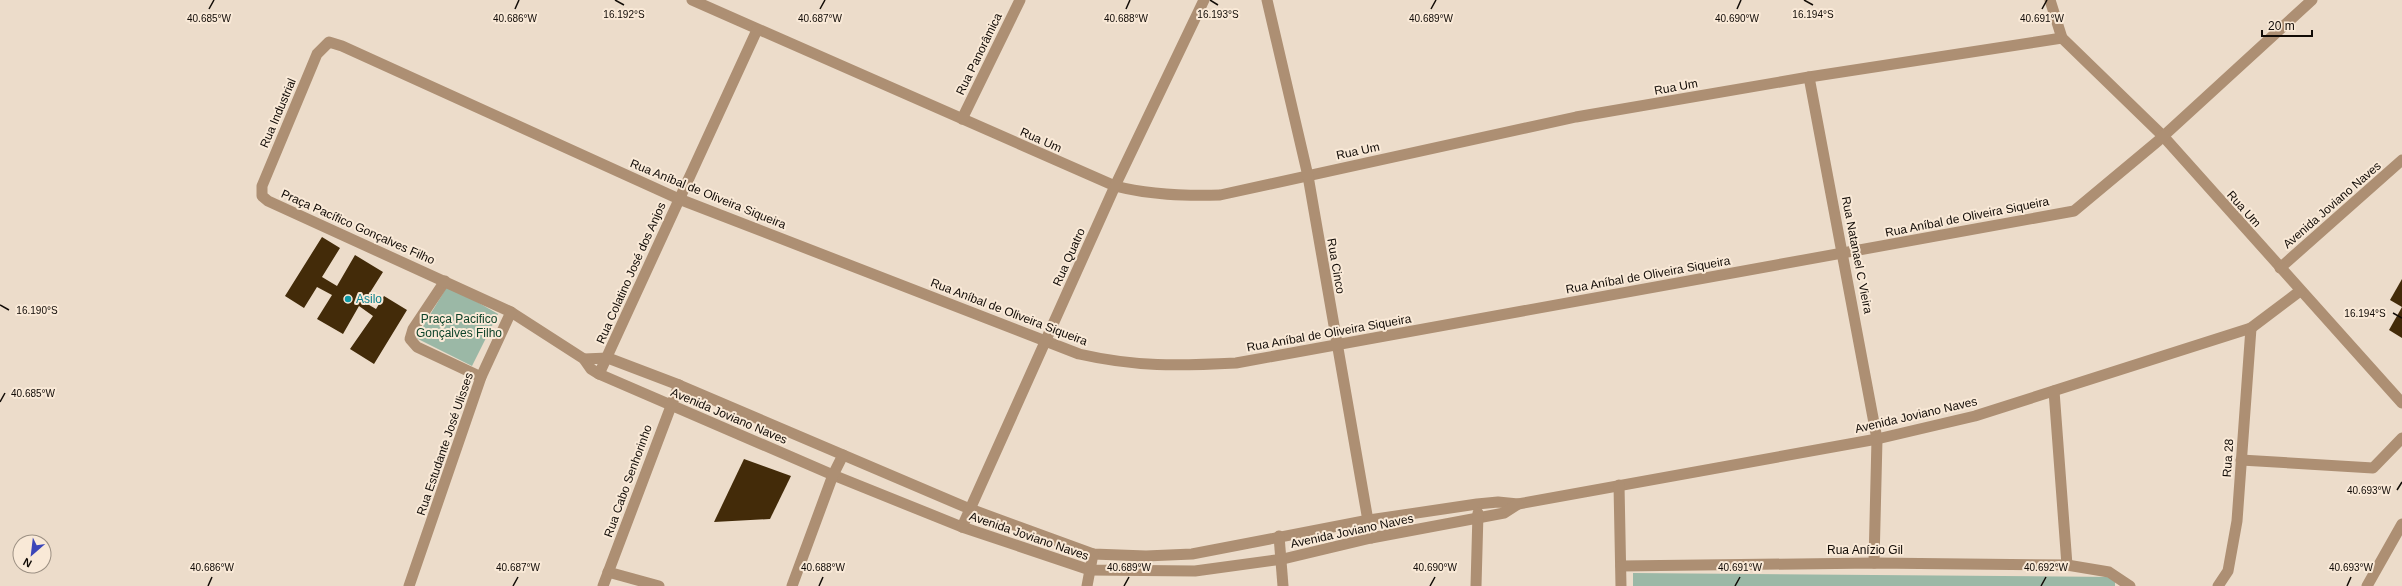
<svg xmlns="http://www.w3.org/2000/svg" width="2402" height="586" viewBox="0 0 2402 586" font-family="Helvetica,sans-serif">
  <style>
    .green { fill: #9bb8a6 }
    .building { fill: #432b09 }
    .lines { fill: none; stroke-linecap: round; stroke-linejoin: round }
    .minor { stroke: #ad8f73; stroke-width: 11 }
    .ticks { fill: none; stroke: #110b06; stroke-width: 1.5 }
    .culture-dot { fill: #0f9aa8; stroke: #f9e9d7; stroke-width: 1.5 }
    .labels { text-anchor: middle; stroke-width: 4; stroke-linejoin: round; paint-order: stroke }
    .street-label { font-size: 12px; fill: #110b06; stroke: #f9e9d7 }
    .culture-label { font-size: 12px; fill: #0d838f; stroke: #f9e9d7; text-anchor: start }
    .park-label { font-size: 12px; fill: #0e432a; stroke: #f9e9d7 }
    .ticks-label { font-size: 10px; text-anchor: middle; fill: #110b06; stroke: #f9e9d7; stroke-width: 4; stroke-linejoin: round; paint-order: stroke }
  </style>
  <rect width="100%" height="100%" fill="#ecdcca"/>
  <g class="green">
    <path d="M448,285L498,314L472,366L416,338Z"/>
    <path d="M1633,573L2115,577V586H1633Z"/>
  </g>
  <g class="building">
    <path d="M322,237L340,248L322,277L337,286L355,255L383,272L364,302L376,309L384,296L407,310L374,364L350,349L373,316L359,306L343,334L317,319L332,295L317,287L304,308L285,296Z"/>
    <path d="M2402,279V307L2390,300Z"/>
    <path d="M2402,307V338L2389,330Z"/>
    <path d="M744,459L791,476L770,519L714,522Z"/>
  </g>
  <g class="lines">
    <g class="minor">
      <path d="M692,0L1115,186C1150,195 1184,196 1220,195L1576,117L1809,77L2062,38"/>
      <path d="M1267,0L1308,176L1371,538"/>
      <path d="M2050,0L2062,38L2163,136L2402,403"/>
      <path d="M1809,77L1877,439L1874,563"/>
      <path d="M962,119L1020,0"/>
      <path d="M2280,268L2402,160"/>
      <path d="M445,281L413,329L410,339L417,347L481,377"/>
      <path d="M584,359L608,358L679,385L970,509L1093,554L1146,556L1192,554L1369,520L1477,504L1498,502L1518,504L1877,439L1975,416L2251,328L2300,291"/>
      <path d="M599,374L757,30"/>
      <path d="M2054,391L2067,565"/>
      <path d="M2241,460L2373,468L2402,438"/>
      <path d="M1619,485L1621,586"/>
      <path d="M1518,504L1504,513L1371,538L1283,559L1195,571L1090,570L962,527L833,475L599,374L591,369L584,359L511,312L268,201L262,196V186L317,54L329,42L342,46L679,199L1079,354C1136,367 1178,366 1236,363L2074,211L2158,141L2312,0"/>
      <path d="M962,527L1115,186L1204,0"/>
      <path d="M1279,536L1283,586"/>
      <path d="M1621,566L1874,563L2067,565L2109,572L2130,586"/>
      <path d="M608,572L659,586"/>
      <path d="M409,586L481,377L511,312"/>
      <path d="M603,586L679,385"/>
      <path d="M792,586L833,475L843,455"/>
      <path d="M1087,586L1093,554"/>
      <path d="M1476,586L1478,513"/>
      <path d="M2218,586L2228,571L2237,521L2251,328"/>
      <path d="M2367,586L2402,524"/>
    </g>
  </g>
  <path class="ticks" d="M615,0L624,5M1210,0L1218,5M1804,0L1813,5M209,9L214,0M515,9L519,0M820,9L825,0M1126,9L1130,0M1431,9L1436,0M1737,9L1741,0M2042,9L2047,0M0,305L9,310M2393,313L2402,318M0,402L5,393M2397,490L2402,482M208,586L212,577M513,586L518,577M819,586L823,577M1124,586L1129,577M1430,586L1435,577M1735,586L1740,577M2041,586L2046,577M2347,586L2351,577"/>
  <circle class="culture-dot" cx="348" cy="299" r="4"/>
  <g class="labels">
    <g class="street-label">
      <text transform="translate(979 54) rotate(-64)" y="4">Rua Panorâmica</text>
      <text transform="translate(1676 87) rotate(-10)" y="4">Rua Um</text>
      <text transform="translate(278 113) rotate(-67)" y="4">Rua Industrial</text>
      <text transform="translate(1041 140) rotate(24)" y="4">Rua Um</text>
      <text transform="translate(1358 151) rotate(-12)" y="4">Rua Um</text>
      <text transform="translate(708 194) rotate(22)" y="4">Rua Aníbal de Oliveira Siqueira</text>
      <text transform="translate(2332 205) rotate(-41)" y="4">Avenida Joviano Naves</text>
      <text transform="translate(2244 209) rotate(48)" y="4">Rua Um</text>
      <text transform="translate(1967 217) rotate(-11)" y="4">Rua Aníbal de Oliveira Siqueira</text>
      <text transform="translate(358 227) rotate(24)" y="4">Praça Pacífico Gonçalves Filho</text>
      <text transform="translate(1857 255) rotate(79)" y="4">Rua Natanael C Vieira</text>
      <text transform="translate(1069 257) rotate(-66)" y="4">Rua Quatro</text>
      <text transform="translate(1336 266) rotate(80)" y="4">Rua Cinco</text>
      <text transform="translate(631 273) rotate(-66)" y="4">Rua Colatino José dos Anjos</text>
      <text transform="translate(1648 275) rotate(-10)" y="4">Rua Aníbal de Oliveira Siqueira</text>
      <text transform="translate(1009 312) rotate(21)" y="4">Rua Aníbal de Oliveira Siqueira</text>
      <text transform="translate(1329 333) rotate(-10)" y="4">Rua Aníbal de Oliveira Siqueira</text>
      <text transform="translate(1916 415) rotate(-13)" y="4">Avenida Joviano Naves</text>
      <text transform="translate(729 416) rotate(23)" y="4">Avenida Joviano Naves</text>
      <text transform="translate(445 444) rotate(-71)" y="4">Rua Estudante José Ulisses</text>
      <text transform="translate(2228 458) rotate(-86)" y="4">Rua 28</text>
      <text transform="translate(628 481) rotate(-70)" y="4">Rua Cabo Senhorinho</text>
      <text transform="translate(1352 531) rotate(-12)" y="4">Avenida Joviano Naves</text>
      <text transform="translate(1029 536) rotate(19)" y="4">Avenida Joviano Naves</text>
      <text x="1865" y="554">Rua Anízio Gil</text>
    </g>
    <g class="culture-label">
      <text x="356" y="303">Asilo</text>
    </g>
    <g class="park-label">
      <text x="459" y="323">Praça Pacifico<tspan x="459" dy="14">Gonçalves Filho</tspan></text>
    </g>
  </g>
  <g class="ticks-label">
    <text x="624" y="18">16.192°S</text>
    <text x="1218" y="18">16.193°S</text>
    <text x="1813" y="18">16.194°S</text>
    <text x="209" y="22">40.685°W</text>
    <text x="515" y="22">40.686°W</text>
    <text x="820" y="22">40.687°W</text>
    <text x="1126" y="22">40.688°W</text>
    <text x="1431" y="22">40.689°W</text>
    <text x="1737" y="22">40.690°W</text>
    <text x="2042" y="22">40.691°W</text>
    <text x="37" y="314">16.190°S</text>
    <text x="2365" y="317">16.194°S</text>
    <text x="33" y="397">40.685°W</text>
    <text x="2369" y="494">40.693°W</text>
    <text x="212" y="571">40.686°W</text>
    <text x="518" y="571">40.687°W</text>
    <text x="823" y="571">40.688°W</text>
    <text x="1129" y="571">40.689°W</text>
    <text x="1435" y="571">40.690°W</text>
    <text x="1740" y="571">40.691°W</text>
    <text x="2046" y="571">40.692°W</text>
    <text x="2351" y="571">40.693°W</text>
  </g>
  <g transform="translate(32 554) rotate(208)"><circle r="19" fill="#f9e9d7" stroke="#9c9083"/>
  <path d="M0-3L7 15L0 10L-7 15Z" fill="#3b46b9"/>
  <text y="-6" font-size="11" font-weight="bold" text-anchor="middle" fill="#110b06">N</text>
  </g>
  <path d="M2262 30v6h50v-6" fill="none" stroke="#110b06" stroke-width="2"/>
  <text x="2268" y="30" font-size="12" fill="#110b06" stroke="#f9e9d7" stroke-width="3" paint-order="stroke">20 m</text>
</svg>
